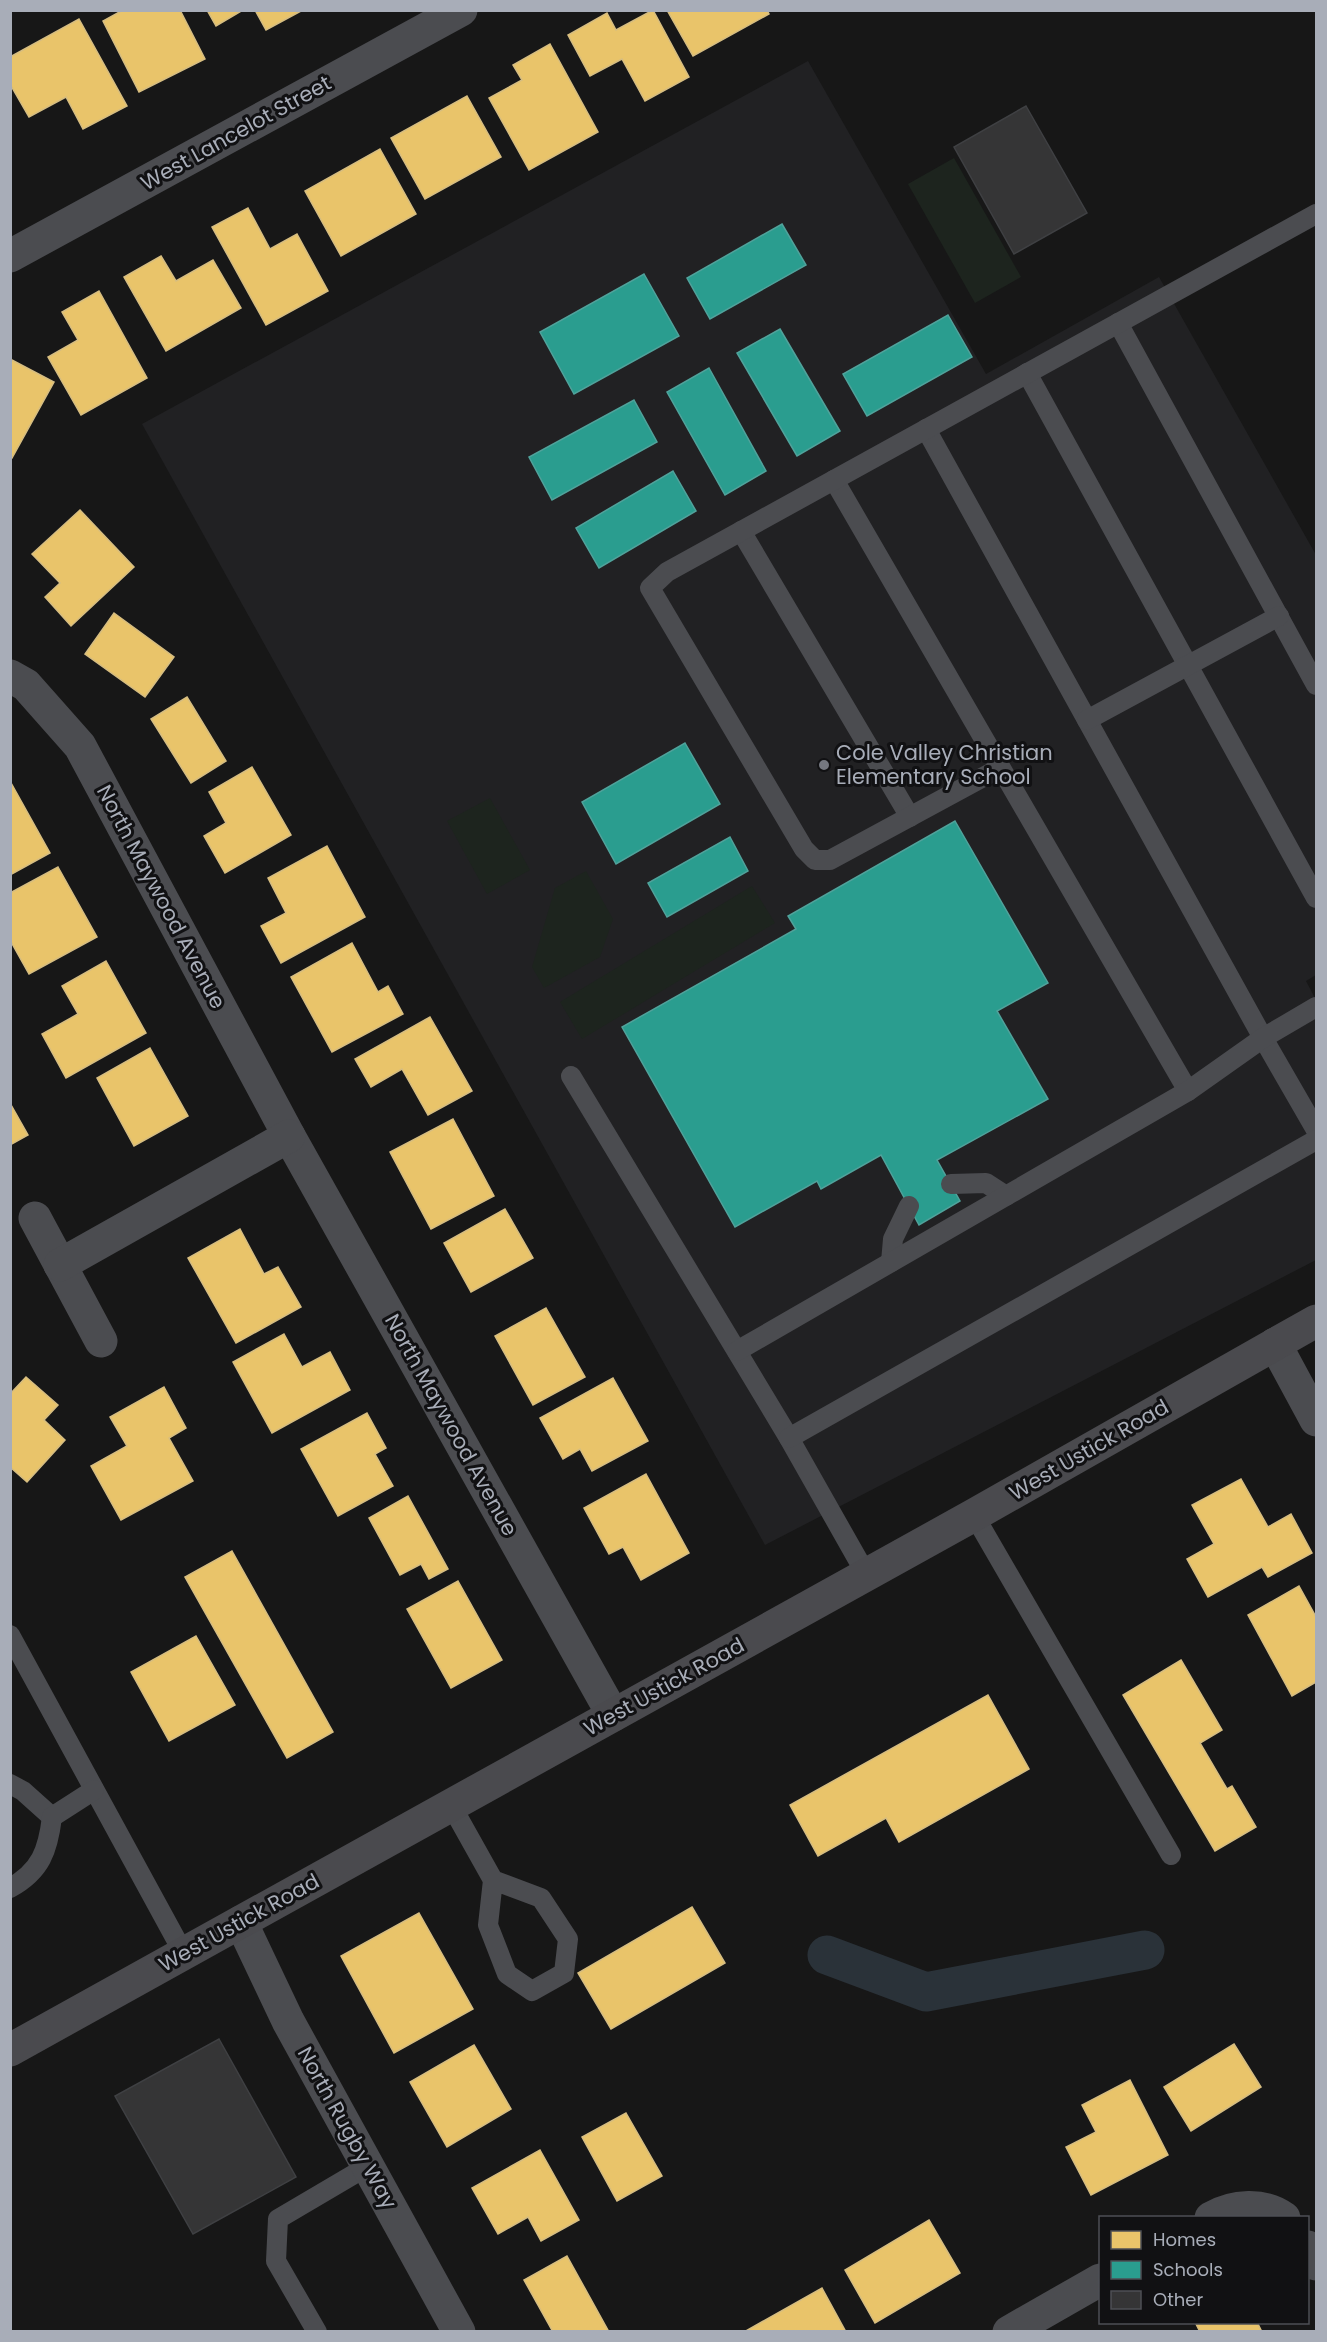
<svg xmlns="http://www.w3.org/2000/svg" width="1327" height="2342" viewBox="0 0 1327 2342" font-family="Poppins,sans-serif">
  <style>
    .built { fill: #212123 }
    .green { fill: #1d241e }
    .homes { fill: #e9c46a; stroke: #d6bd81; stroke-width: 1.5 }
    .schools { fill: #2a9d8f; stroke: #50a29b; stroke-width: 1.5 }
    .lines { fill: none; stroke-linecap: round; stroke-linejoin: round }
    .canal { stroke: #2a3239; stroke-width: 39 }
    .building { fill: #353536; stroke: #3f4043; stroke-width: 1.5 }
    .lane { stroke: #4b4c50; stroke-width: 20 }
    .street { stroke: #4b4c50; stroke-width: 33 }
    .secondary { stroke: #4a4a4e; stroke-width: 33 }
    .poi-dot { fill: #757880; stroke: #111113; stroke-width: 2 }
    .labels { text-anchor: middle; stroke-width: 6; stroke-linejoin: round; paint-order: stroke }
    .street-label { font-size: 21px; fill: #a8adb8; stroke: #111113 }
    .poi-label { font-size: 21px; fill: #a8adb8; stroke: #111113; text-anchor: start }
  </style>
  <rect width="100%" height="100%" fill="#171717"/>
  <path class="built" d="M808,61L986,374L1159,277L1316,555V975L1306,981L1316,1000V1260L765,1545L142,424Z"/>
  <g class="green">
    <path d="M954,158L1021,277L975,303L908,184Z"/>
    <path d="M490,798L530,870L487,894L447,821Z"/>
    <path d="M586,871L613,919L600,957L544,988L532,967L555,888Z"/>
    <path d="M752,886L775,923L582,1039L560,1002Z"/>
  </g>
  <g class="homes">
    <path d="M123,10H180L205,59L139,92L103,21Z"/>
    <path d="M207,10H243L216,26Z"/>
    <path d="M255,10H301V11L266,30Z"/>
    <path d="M653,10L689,77L645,101L622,59L590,76L568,35L607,13L616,30Z"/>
    <path d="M667,10H767L769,14L693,56Z"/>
    <path d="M79,19L127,106L83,129L66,97L29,117L10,84V57Z"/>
    <path d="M550,44L598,132L529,170L489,98L522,80L513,65Z"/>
    <path d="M467,96L501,157L425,199L391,138Z"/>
    <path d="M380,149L416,214L341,256L305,191Z"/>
    <path d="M248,208L270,249L297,234L328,291L266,325L212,227Z"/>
    <path d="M161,256L176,281L213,260L241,308L166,351L124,277Z"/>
    <path d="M99,291L147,378L81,415L48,357L78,340L62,312Z"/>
    <path d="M10,359L54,382L12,458L10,457Z"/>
    <path d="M80,510L134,567L71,626L45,597L60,583L32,554Z"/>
    <path d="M114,613L174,657L145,697L85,654Z"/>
    <path d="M187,697L226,761L191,783L151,719Z"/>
    <path d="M252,767L291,835L225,873L204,836L226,823L209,792Z"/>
    <path d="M10,781L50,853L10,875Z"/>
    <path d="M327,846L365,917L281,963L261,926L286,913L268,878Z"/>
    <path d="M58,867L97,937L29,974L10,940V893Z"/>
    <path d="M352,943L378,992L388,986L403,1014L332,1052L291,977Z"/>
    <path d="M106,961L146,1033L66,1078L42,1034L78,1014L62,986Z"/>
    <path d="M430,1017L472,1091L428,1115L402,1069L371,1087L355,1059Z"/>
    <path d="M150,1048L188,1116L134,1146L97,1078Z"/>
    <path d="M10,1103L28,1135L10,1145Z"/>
    <path d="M453,1119L494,1196L431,1229L390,1152Z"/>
    <path d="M505,1209L533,1258L471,1292L444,1243Z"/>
    <path d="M240,1229L264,1274L278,1267L301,1307L236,1343L188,1258Z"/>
    <path d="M546,1308L585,1377L533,1405L495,1336Z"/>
    <path d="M284,1334L302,1367L330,1352L350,1390L272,1433L233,1362Z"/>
    <path d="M26,1377L58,1405L44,1420L65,1440L27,1482L10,1467V1394Z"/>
    <path d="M613,1378L648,1441L592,1471L580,1449L563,1459L540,1418Z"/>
    <path d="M164,1387L186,1428L169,1438L193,1481L121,1520L91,1466L127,1446L110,1417Z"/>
    <path d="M367,1413L386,1448L375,1454L393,1486L338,1516L301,1449Z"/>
    <path d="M646,1474L689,1553L641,1580L623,1547L609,1554L584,1508Z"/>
    <path d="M1241,1479L1268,1527L1291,1514L1312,1553L1268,1577L1262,1567L1208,1597L1187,1559L1214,1544L1192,1505Z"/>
    <path d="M408,1496L448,1569L429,1579L421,1564L400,1575L369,1518Z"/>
    <path d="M232,1551L333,1732L287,1758L185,1577Z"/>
    <path d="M458,1581L502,1660L451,1688L407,1609Z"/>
    <path d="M1299,1586L1316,1617V1682L1292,1696L1248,1615Z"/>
    <path d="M196,1636L235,1705L169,1741L131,1672Z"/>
    <path d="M1181,1660L1222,1730L1200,1743L1227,1789L1232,1786L1256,1827L1215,1851L1123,1695Z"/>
    <path d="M988,1695L1029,1769L899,1842L886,1818L818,1856L790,1805Z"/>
    <path d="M692,1907L725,1963L611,2029L578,1973Z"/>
    <path d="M419,1913L473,2009L394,2053L341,1956Z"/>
    <path d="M1234,2044L1261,2087L1191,2131L1164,2087Z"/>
    <path d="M474,2045L511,2109L447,2147L410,2082Z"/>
    <path d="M1130,2080L1168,2155L1091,2195L1066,2147L1096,2132L1082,2105Z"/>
    <path d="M626,2113L662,2176L617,2201L582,2137Z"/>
    <path d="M540,2150L579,2220L541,2241L528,2217L498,2234L472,2188Z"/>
    <path d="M929,2220L960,2273L875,2323L845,2270Z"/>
    <path d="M567,2256L609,2332H553L524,2280Z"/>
    <path d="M822,2288L846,2332H744Z"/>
    <path d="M1195,2322H1257L1262,2332H1200Z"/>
  </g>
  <g class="schools">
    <path d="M782,224L806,265L710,319L687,278Z"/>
    <path d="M644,274L679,336L574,394L540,332Z"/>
    <path d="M948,315L972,357L867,416L843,374Z"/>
    <path d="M780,329L840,431L797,456L737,353Z"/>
    <path d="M709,368L766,471L725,495L667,392Z"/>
    <path d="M634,400L657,442L552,500L529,457Z"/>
    <path d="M673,471L696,511L599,568L576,528Z"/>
    <path d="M685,743L720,804L616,864L582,802Z"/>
    <path d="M955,821L1048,983L997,1011L1048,1099L937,1160L960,1201L919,1225L881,1155L821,1189L817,1181L735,1227L622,1027L796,929L788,916Z"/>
    <path d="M730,837L748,871L667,917L648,883Z"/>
  </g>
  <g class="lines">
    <path class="canal" d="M827,1955L926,1992L1145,1950"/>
  </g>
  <g class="building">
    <path d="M1026,106L1087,213L1014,254L954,147Z"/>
    <path d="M219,2039L296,2177L193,2234L115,2096Z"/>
  </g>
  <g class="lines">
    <g class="lane">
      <path d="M1118,323L1316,685"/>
      <path d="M1027,373L1316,898"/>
      <path d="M926,429L1263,1038L1316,1130"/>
      <path d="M834,480L1188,1091"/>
      <path d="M741,531L910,817"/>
      <path d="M1087,720L1279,616"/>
      <path d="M1000,768L830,860H815L804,849L650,588L667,572L1316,214"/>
      <path d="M571,1076L789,1438L866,1574"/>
      <path d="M951,1184L986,1183L1006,1196"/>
      <path d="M891,1262L893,1239L909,1206"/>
      <path d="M737,1351L1188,1091L1263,1038L1316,1007"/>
      <path d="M789,1438L1316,1140"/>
      <path d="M974,1515L1171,1855"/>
      <path d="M10,1635L184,1954"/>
      <path d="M10,1784L23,1791L52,1817"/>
      <path d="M451,1805L493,1880L488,1925L507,1974L532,1991L564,1973L568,1939L541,1898L493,1880"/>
      <path d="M10,1888C41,1871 48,1850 52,1817L94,1790"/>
      <path d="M317,2332L276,2261L278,2219L368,2166"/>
    </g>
    <g class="street">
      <path d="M10,256L461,10"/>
      <path d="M10,676L26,685L80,746L289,1136L613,1715"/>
      <path d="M35,1218L101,1341"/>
      <path d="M60,1265L289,1136"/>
      <path d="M1275,1344L1316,1420"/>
      <path d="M241,1922L288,2021L459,2332"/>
      <path d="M1211,2218C1233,2205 1264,2203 1284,2218"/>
      <path d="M1308,2247L1316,2264"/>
      <path d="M1009,2332L1100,2280"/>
    </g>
    <path class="secondary" d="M10,2050L974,1515L1316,1321"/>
  </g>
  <circle class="poi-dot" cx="824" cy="765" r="6"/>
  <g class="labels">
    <g class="street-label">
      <text transform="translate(236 133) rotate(-29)" y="7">West Lancelot Street</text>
      <text transform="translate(161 897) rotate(62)" y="7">North Maywood Avenue</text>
      <text transform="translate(451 1425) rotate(61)" y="7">North Maywood Avenue</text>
      <text transform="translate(1089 1450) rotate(-30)" y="7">West Ustick Road</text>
      <text transform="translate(664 1687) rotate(-29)" y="7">West Ustick Road</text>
      <text transform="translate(239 1923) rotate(-29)" y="7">West Ustick Road</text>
      <text transform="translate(347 2128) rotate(61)" y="7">North Rugby Way</text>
    </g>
    <g class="poi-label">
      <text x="836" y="760">Cole Valley Christian<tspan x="836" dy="24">Elementary School</tspan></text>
    </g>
  </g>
  <rect width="1327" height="2342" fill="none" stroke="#a8adb8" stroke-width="24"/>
  <rect x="1099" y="2216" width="210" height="108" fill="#111113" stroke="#4d4f55" stroke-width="1.5"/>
  <rect x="1111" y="2231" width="30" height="18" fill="#e9c46a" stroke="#4d4f55" stroke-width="1.5"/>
  <text x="1153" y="2246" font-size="18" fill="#a8adb8">Homes</text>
  <rect x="1111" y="2261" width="30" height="18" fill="#2a9d8f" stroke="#4d4f55" stroke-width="1.5"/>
  <text x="1153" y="2276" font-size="18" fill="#a8adb8">Schools</text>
  <rect x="1111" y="2291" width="30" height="18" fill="#353536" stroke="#4d4f55" stroke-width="1.5"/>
  <text x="1153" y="2306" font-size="18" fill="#a8adb8">Other</text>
</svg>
